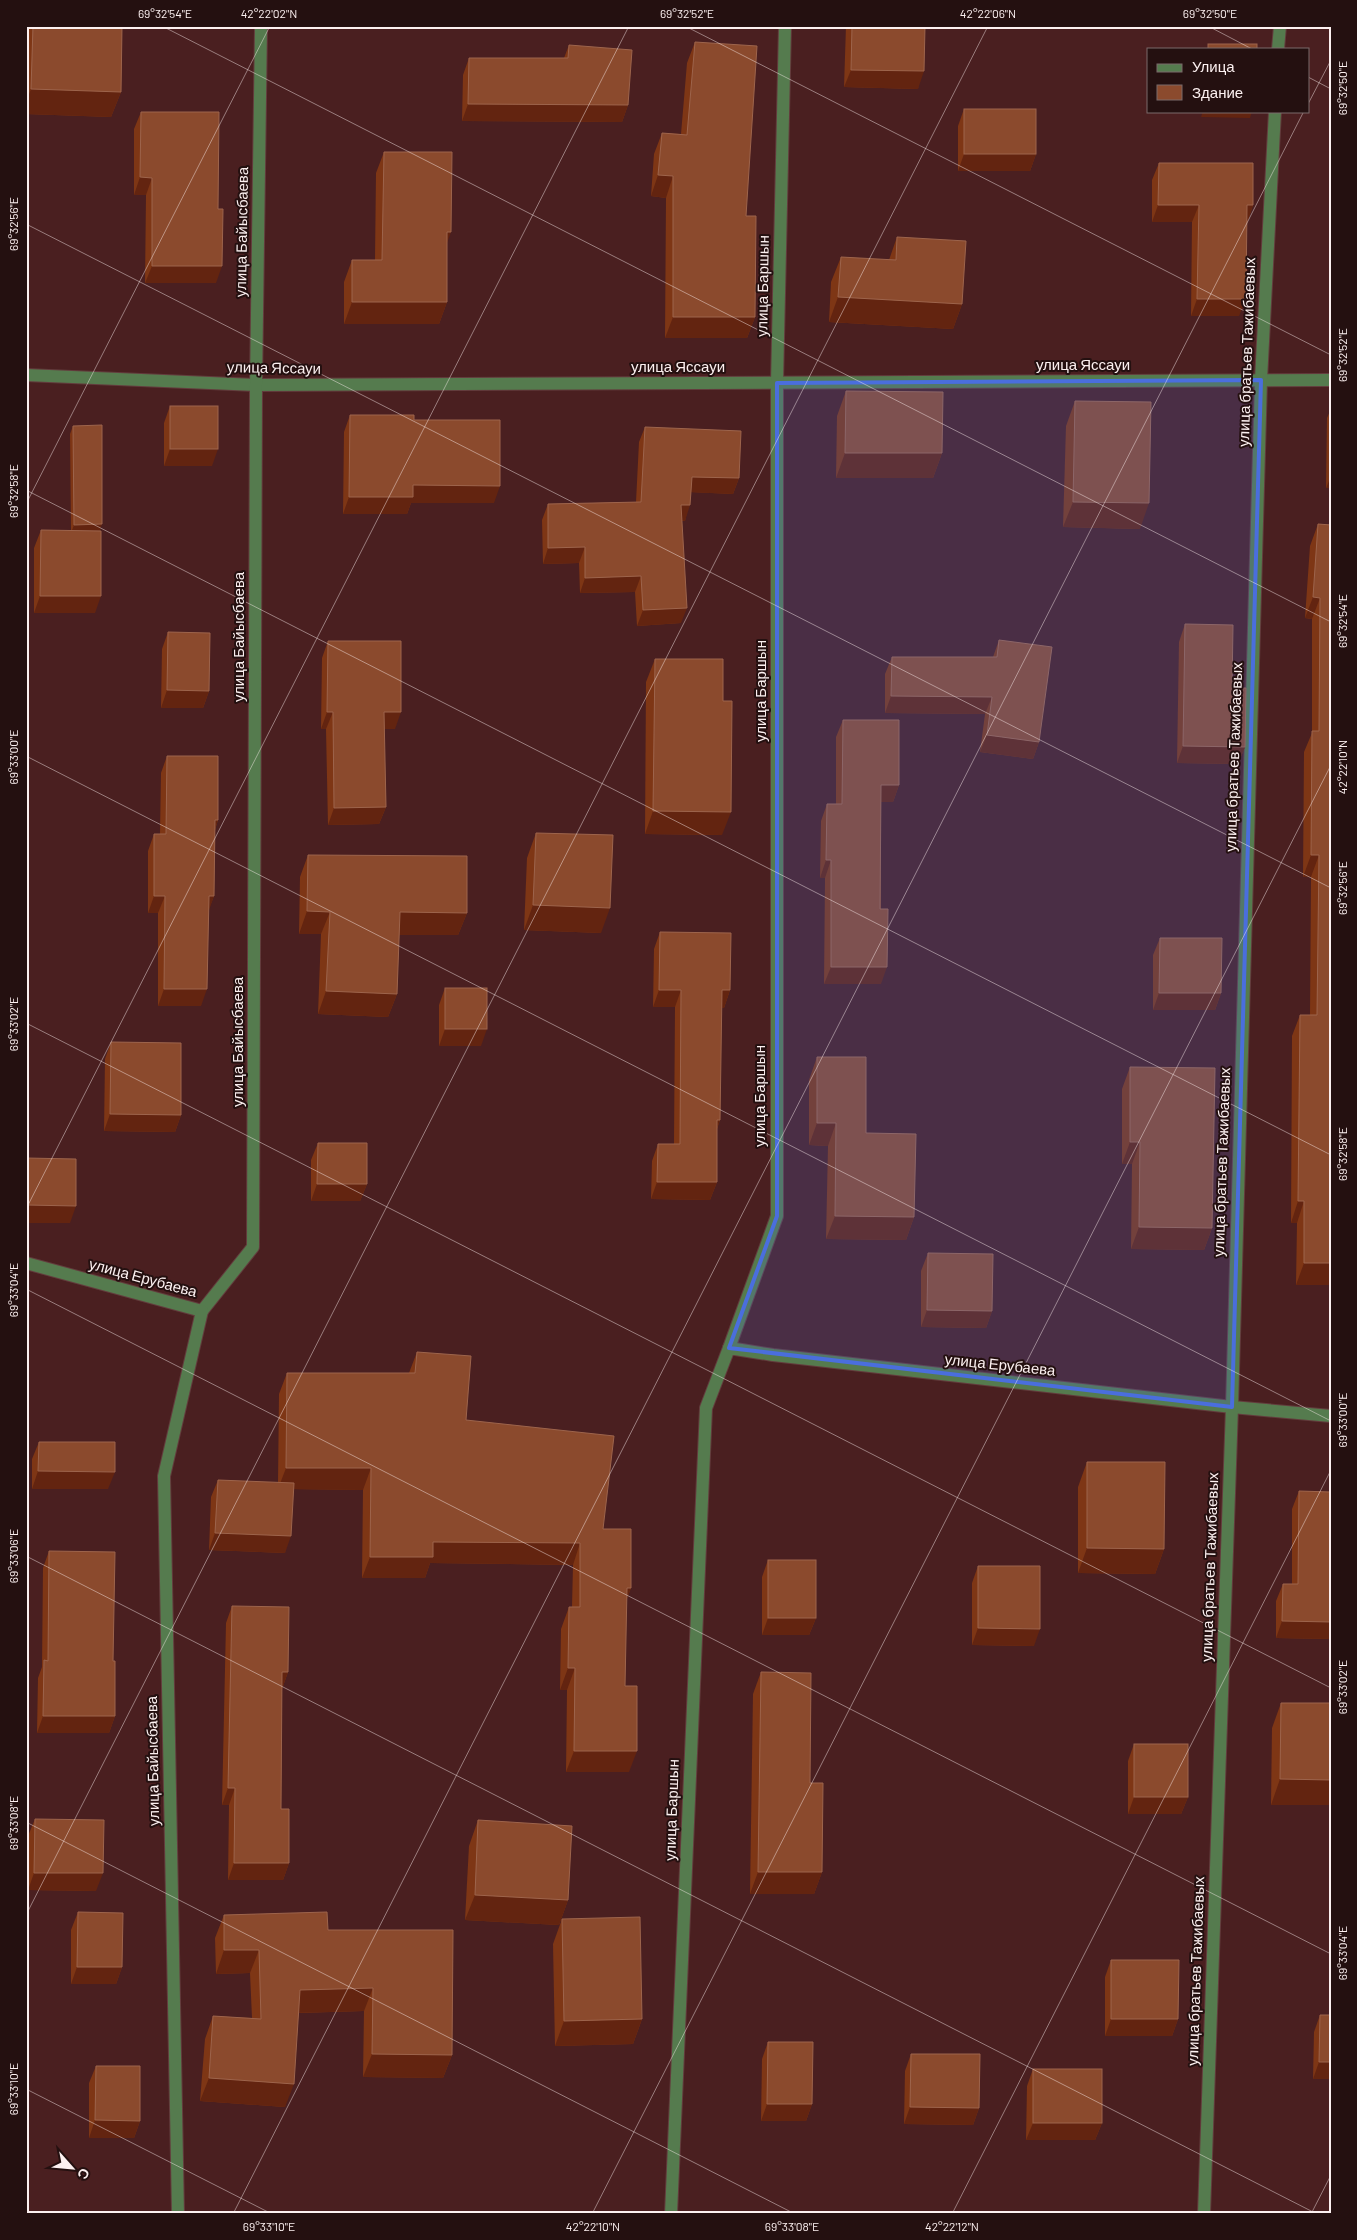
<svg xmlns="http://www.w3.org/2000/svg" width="1357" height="2240" viewBox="0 0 1357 2240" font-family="Barlow,sans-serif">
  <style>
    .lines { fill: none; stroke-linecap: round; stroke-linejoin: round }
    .minor-casing { stroke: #633c3d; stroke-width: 14 }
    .minor { stroke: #557b4e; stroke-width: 12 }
    .wall { fill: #7e3615 }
    .shaded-wall { fill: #632410 }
    .building { fill: #8b4a2d; stroke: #9d644c }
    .marked { fill: #4a6edd; fill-opacity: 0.2; stroke: #4a6edd; stroke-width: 4; stroke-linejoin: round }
    .ticks { fill: none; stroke: #fcf0f0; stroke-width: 1; stroke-opacity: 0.45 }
    .labels { text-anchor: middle; stroke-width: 4; stroke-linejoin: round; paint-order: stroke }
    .street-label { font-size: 15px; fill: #fcf0f0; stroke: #241010 }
    .neatline { fill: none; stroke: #fcf0f0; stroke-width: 2 }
    .ticks-label { font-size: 12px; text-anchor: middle; fill: #fcf0f0 }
  </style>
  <rect width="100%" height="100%" fill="#4a1f20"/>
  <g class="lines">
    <defs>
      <g id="minor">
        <path d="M1278,49L1280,26"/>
        <path d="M26,375L256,385L1331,380"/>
        <path d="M26,1263L202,1311L253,1247L256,385L261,26"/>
        <path d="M729,1348L777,1216V383L785,26"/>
        <path d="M178,2214L164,1476L202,1311"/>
        <path d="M671,2214L706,1408L729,1348L773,1355L1232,1407L1331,1416"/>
        <path d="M1204,2214L1232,1407L1261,380L1275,111"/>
      </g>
    </defs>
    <use href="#minor" class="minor-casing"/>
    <use href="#minor" class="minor"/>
  </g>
  <g class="wall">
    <path d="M26,26H122L121,92L111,117L26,114Z"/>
    <path d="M846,26H925L918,89L844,87Z"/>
    <path d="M695,42L746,216L755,317L747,338H665L666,198L651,196L654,154L662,133L681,134L687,63Z"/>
    <path d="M569,45L628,105L622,122L462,121L463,75L469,58H564Z"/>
    <path d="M964,109L1036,154L1030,171H958V126Z"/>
    <path d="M141,112L218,209L216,283H145L146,195H134V129Z"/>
    <path d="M384,152L447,241V302L439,324H344V282L352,260H375L376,173Z"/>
    <path d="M1159,163L1253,205L1247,223L1239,316H1191L1192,222H1152V180Z"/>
    <path d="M897,237L962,304L953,329L829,322L831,282L841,257L889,260Z"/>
    <path d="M846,391L942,453L933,478H836L837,416Z"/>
    <path d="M1075,401L1140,529L1063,527L1066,426Z"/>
    <path d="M170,406L212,466H164V423Z"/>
    <path d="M1331,409V488H1326L1327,418Z"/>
    <path d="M350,415L414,420L494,503H411L407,514H343L344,432Z"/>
    <path d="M73,426L100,531L95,613H34V548L41,530L71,531L70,434Z"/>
    <path d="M645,427L739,478L733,494L691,492L685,521H682L681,623L637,626L635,592L580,593L579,563L543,564L542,520L548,504L636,502L639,442Z"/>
    <path d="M1318,524L1331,525V1285H1296L1297,1223H1291L1292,1036L1300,1015H1310L1311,877H1303L1304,752L1312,733V619L1305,618L1310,546Z"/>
    <path d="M1185,624L1232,688L1245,747L1238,764L1177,763L1179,642Z"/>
    <path d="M168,632L209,691L203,708H161L162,649Z"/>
    <path d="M999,640L1039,742L1033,759L980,752L985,714L885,713V674L892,657H993Z"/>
    <path d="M328,641L395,729H384L386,807L379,824L328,825L326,729H321L322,658Z"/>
    <path d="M655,659L723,701L722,835L645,834L646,682Z"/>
    <path d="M843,720L899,785L893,802H881V984H824L825,878H820L821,821L827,804H836V737Z"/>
    <path d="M167,756L218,820L215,830L214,896L208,911L201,1006H158V913H148V851L154,834H160L161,773Z"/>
    <path d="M536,833L601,933L524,930L527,858Z"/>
    <path d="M308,855L467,913L458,935H399L397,994L388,1017L318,1014L321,934H299L300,877Z"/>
    <path d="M660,932L730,990L724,1008H721L720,1120L717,1129V1182L710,1200L651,1199L652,1161L658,1144H674L675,1007H653L654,949Z"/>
    <path d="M1160,938L1221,993L1215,1010H1153V955Z"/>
    <path d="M445,988L481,1046H439V1005Z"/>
    <path d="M111,1042L181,1115L175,1132L104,1131L105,1059Z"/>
    <path d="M817,1057L866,1133L914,1217L906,1240L826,1239L828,1146L809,1145V1080Z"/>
    <path d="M1130,1067L1212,1228L1204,1250L1131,1249L1132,1164H1122V1089Z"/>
    <path d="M318,1143L367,1184L360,1201H311V1160Z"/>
    <path d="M928,1253L992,1311L986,1328L921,1327V1271Z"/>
    <path d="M417,1352L466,1420L603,1529L631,1588L626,1601L625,1686L629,1772H566L567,1690H560L561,1629L569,1607H572L573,1565L430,1563L425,1578H362L363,1490L293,1489L285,1553L209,1550L211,1497L218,1480L278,1483L279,1394L287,1373H409Z"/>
    <path d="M39,1442L108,1489H32V1459Z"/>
    <path d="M1087,1462L1164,1549L1155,1574L1078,1573V1487Z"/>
    <path d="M1299,1491L1331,1492V1639L1276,1638V1601L1283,1584H1292V1509Z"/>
    <path d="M49,1551L113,1661L115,1716L109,1733H37L38,1678L42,1667L43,1568Z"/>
    <path d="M768,1560L816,1618L809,1635H762V1577Z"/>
    <path d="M978,1566L1034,1646L972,1645V1583Z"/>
    <path d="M232,1606L288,1672L282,1689L281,1809L289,1863L283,1880H228L229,1805H222L226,1623Z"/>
    <path d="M761,1672L810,1783L822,1872L814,1894H750L753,1694Z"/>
    <path d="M1281,1703H1331V1805H1271L1272,1728Z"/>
    <path d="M1134,1744L1188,1797L1181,1814H1128V1761Z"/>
    <path d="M35,1819L96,1891L28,1890V1836Z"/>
    <path d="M478,1820L568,1900L559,1925L465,1920L469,1846Z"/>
    <path d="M78,1912L122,1967L116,1984H71V1930Z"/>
    <path d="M224,1915L328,1930L452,2055L443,2078L363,2077L364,2011L299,2013L285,2107L200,2101L205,2039L213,2016L252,2018L250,1973L216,1974L215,1938Z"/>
    <path d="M562,1919L642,2019L633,2044L555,2046L553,1944Z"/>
    <path d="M1111,1960L1178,2019L1172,2036H1105V1977Z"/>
    <path d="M1320,2015H1331V2079H1313L1314,2032Z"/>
    <path d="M768,2042L812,2104L806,2121H761L762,2059Z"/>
    <path d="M911,2054L979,2108L973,2125L904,2124L905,2071Z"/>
    <path d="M96,2066L140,2121L134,2138H89V2083Z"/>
    <path d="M1033,2069L1102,2123L1095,2140H1026L1027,2086Z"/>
  </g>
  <g class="shaded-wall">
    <path d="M851,70L924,71L918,89L844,87Z"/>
    <path d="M31,89L121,92L111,117L26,114V102Z"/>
    <path d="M468,104L628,105L622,122L462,121Z"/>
    <path d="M1203,111H1252L1250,118L1201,117Z"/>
    <path d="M964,154H1036L1030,171H958Z"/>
    <path d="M658,175L673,176L666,198L651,196Z"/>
    <path d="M140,177L152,178L146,195H134Z"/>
    <path d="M1158,205H1199L1192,222H1152Z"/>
    <path d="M1247,205H1253L1247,223H1241Z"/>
    <path d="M447,232H451L443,254Z"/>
    <path d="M152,266H222L216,283H145Z"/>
    <path d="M838,297L962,304L953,329L829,322Z"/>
    <path d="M1197,299H1246L1239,316H1191Z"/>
    <path d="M352,302H447L439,324H344Z"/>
    <path d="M673,317H755L747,338H665Z"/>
    <path d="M170,449H218L212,466H164Z"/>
    <path d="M845,453H942L933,478H836Z"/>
    <path d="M1331,476V488H1326Z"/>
    <path d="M692,477L739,478L733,494L686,492Z"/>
    <path d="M413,485L500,486L494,503H411L407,514H343L349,497Z"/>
    <path d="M1073,502L1149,503L1140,529L1063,527Z"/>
    <path d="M681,505H690L685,521L676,520Z"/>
    <path d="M102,524L99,533H71L74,525Z"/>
    <path d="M585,547L579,563L543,564L548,548Z"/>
    <path d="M641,576L635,592L580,593L585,578Z"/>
    <path d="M40,596H101L95,613H34Z"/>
    <path d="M1313,597L1320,598L1312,619L1305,618Z"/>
    <path d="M687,608L681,623L637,626L643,610Z"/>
    <path d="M167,690L209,691L203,708H161Z"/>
    <path d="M891,696L992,697L985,714L885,713Z"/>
    <path d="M327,712H333L326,729H321Z"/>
    <path d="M384,712H401L395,729H377Z"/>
    <path d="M987,735L1039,742L1033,759L980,752Z"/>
    <path d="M1183,746L1245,747L1238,764L1177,763Z"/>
    <path d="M881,785H899L893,802H875Z"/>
    <path d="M386,807L379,824L328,825L334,808Z"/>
    <path d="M653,811L731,812L722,835L645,834Z"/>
    <path d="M215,820H218L212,838Z"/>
    <path d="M1311,855H1319L1311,877H1303Z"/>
    <path d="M826,860H831L825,878H820Z"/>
    <path d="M154,896H165L158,913H148Z"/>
    <path d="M209,896H214L208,913Z"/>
    <path d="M533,905L610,908L601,933L524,930Z"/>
    <path d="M307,911L330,912L321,934H299Z"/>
    <path d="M400,912L467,913L458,935H392Z"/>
    <path d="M831,967H887L881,984H824Z"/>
    <path d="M164,989H207L201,1006H158Z"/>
    <path d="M659,990H681L675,1007H653Z"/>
    <path d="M722,990H730L724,1008H715Z"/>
    <path d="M326,991L397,994L388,1017L318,1014Z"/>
    <path d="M1159,993H1221L1215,1010H1153Z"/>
    <path d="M445,1029H487L481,1046H439Z"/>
    <path d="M110,1114L181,1115L175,1132L104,1131Z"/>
    <path d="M717,1120H720L714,1137Z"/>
    <path d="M817,1123H836L828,1146L809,1145Z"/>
    <path d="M1130,1142H1140L1132,1164H1122Z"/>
    <path d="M657,1182H717L710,1200L651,1199Z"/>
    <path d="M317,1184H367L360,1201H311Z"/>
    <path d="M1298,1201H1304L1297,1223H1291Z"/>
    <path d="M26,1205L76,1206L70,1223H26Z"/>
    <path d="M835,1216L914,1217L906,1240L826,1239Z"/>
    <path d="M1139,1227L1212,1228L1204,1250L1131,1249Z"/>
    <path d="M1304,1263H1331V1285H1296Z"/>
    <path d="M927,1310L992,1311L986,1328L921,1327Z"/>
    <path d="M286,1468H371L363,1490L278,1489Z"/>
    <path d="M38,1471L115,1472L108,1489H32Z"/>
    <path d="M215,1533L291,1536L285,1553L209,1550Z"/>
    <path d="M433,1542L580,1543L573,1565L430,1563L425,1578H362L370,1557Z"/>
    <path d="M1087,1548L1164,1549L1155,1574L1078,1573Z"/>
    <path d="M627,1588H631L623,1609Z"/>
    <path d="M768,1618H816L809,1635H762Z"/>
    <path d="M1282,1621L1331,1622V1639L1276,1638Z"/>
    <path d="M978,1628L1040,1629L1034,1646L972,1645Z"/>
    <path d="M568,1668H575L567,1690H560Z"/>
    <path d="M282,1672H288L282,1689Z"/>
    <path d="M43,1716H115L109,1733H37Z"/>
    <path d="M574,1751H637L629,1772H566Z"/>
    <path d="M1280,1779L1331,1780V1805H1271Z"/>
    <path d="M228,1788H235L229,1805H222Z"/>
    <path d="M1134,1797H1188L1181,1814H1128Z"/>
    <path d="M234,1863H289L283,1880H228Z"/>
    <path d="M758,1872H822L814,1894H750Z"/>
    <path d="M34,1873H103L96,1891L28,1890Z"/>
    <path d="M475,1895L568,1900L559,1925L465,1920Z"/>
    <path d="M224,1950H259L250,1973L216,1974Z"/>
    <path d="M77,1967H122L116,1984H71Z"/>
    <path d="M373,1988L364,2011L292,2013L300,1990Z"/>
    <path d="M642,2019L633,2044L555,2046L564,2021Z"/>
    <path d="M1111,2019H1178L1172,2036H1105Z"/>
    <path d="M372,2054L452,2055L443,2078L363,2077Z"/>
    <path d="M1319,2062H1331V2079H1313Z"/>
    <path d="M209,2078L294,2084L285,2107L200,2101Z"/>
    <path d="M767,2104H812L806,2121H761Z"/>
    <path d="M910,2107L979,2108L973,2125L904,2124Z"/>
    <path d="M95,2120L140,2121L134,2138H89Z"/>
    <path d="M1033,2123H1102L1095,2140H1026Z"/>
  </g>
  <g class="building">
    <path d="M33,26H122L121,92L31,89Z"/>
    <path d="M852,26H925L924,71L851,70Z"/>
    <path d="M695,42L757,46L746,216H756L755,317H673V176L658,175L662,133L687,135Z"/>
    <rect x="1208" y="44" width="49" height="5"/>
    <path d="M569,45L632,50L628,105L468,104L469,58H568Z"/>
    <rect x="964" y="109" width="72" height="45"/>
    <path d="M141,112H219L218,209H223L222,266H152V178L140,177Z"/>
    <path d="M384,152H452L451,232H447V302H352V260H382Z"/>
    <path d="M1159,163H1253V205H1247L1246,299H1197L1199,205H1158Z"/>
    <path d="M897,237L966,241L962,304L838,297L841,257L896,260Z"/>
    <path d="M846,391L943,392L942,453H845Z"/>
    <path d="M1075,401L1151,402L1149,503L1073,502Z"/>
    <rect x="170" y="406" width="48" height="43"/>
    <path d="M350,415H414V420H500V486L413,485V497H349Z"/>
    <path d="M102,425V524L74,525L73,426Z"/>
    <path d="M645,427L741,431L739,478L692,477L690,505H681L687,608L643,610L641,576L585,578V547L548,548V504L641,502Z"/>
    <path d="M1318,524L1331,525V1263H1304V1201H1298L1300,1015H1317L1319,855H1311L1312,731H1319L1320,598L1313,597Z"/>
    <path d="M41,530L101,531V596H40Z"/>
    <path d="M1185,624L1233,625L1232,688H1246L1245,747L1183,746Z"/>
    <path d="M168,632L210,633L209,691L167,690Z"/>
    <path d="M999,640L1052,647L1039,742L987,735L992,697L891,696L892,657H997Z"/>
    <path d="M328,641H401V712H384L386,807L334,808L333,712H327Z"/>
    <path d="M655,659H723V701H732L731,812L653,811Z"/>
    <path d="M843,720H899V785H881L880,909H888L887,967H831V860H826L827,804H842Z"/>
    <path d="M167,756H218V820H215L214,896H209L207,989H164L165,896H154V834H166Z"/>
    <path d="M536,833L613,835L610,908L533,905Z"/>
    <path d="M308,855L467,856V913L400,912L397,994L326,991L330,912L307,911Z"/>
    <path d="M660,932L731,933L730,990H722L720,1120H717V1182H657L658,1144H680L681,990H659Z"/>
    <path d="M1160,938H1222L1221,993H1159Z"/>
    <rect x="445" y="988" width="42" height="41"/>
    <path d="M111,1042L181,1043V1115L110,1114Z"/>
    <path d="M817,1057H866V1133L916,1134L914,1217L835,1216L836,1123H817Z"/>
    <path d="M1130,1067L1215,1068L1212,1228L1139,1227L1140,1142H1130Z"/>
    <path d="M318,1143H367V1184H317Z"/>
    <path d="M26,1158L76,1159V1206L26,1205Z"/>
    <path d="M928,1253L993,1254L992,1311L927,1310Z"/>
    <path d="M417,1352L471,1356L466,1420L614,1436L603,1529H631V1588H627L625,1686H637V1751H574L575,1668H568L569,1607H580V1543L433,1542V1557H370L371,1468H286L287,1373H415Z"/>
    <path d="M39,1442H115V1472L38,1471Z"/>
    <path d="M1087,1462H1165L1164,1549L1087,1548Z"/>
    <path d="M218,1480L294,1483L291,1536L215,1533Z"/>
    <path d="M1299,1491L1331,1492V1622L1282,1621L1283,1584H1298Z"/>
    <path d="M49,1551L115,1552L113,1661H115V1716H43L44,1660L48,1661Z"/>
    <rect x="768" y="1560" width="48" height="58"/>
    <path d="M978,1566H1040V1629L978,1628Z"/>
    <path d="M232,1606L289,1607L288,1672H282L281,1809H289V1863H234L235,1788H228Z"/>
    <path d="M761,1672L811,1673L810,1783H823L822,1872H758Z"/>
    <path d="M1281,1703H1331V1780L1280,1779Z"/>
    <rect x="1134" y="1744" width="54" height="53"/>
    <path d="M35,1819L104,1820L103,1873H34Z"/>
    <path d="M478,1820L572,1826L568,1900L475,1895Z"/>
    <path d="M78,1912L123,1913L122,1967H77Z"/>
    <path d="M327,1912L328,1930H453L452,2055L372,2054L373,1988L300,1990L294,2084L209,2078L213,2016L261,2019L259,1950H224V1915Z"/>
    <path d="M640,1917L642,2019L564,2021L562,1919Z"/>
    <path d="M1111,1960H1179L1178,2019H1111Z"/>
    <path d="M1320,2015H1331V2062H1319Z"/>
    <path d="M768,2042H813L812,2104H767Z"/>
    <path d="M911,2054H980L979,2108L910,2107Z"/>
    <path d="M96,2066H140V2121L95,2120Z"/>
    <rect x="1033" y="2069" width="69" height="54"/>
  </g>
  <path class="marked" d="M1261,380L1232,1407L729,1348L777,1216V383Z"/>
  <path class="ticks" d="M162,26L1331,622M685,26L1331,355M1208,26L1252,49M1308,77L1331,89M1308,104L1331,60M26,224L1331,888M26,490L1331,1155M26,504L270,26M26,756L1331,1421M26,1023L1331,1688M26,1209L629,26M26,1289L1331,1954M26,1556L1317,2214M26,1822L795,2214M26,1915L988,26M26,2089L272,2214M233,2214L1304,111M592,2214L1331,765M952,2214L1331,1470M1311,2214L1331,2175"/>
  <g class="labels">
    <g class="street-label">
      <text transform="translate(242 232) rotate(-89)" y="5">улица Байысбаева</text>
      <text transform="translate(763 286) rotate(-89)" y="5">улица Баршын</text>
      <text transform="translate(1247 352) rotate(-88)" y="5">улица братьев Тажибаевых</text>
      <text x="1083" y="370">улица Яссауи</text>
      <text x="678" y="372">улица Яссауи</text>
      <text transform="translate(274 368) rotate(1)" y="5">улица Яссауи</text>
      <text transform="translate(239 637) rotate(-90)" y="5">улица Байысбаева</text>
      <text transform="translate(761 691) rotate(-90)" y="5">улица Баршын</text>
      <text transform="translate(1234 757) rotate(-88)" y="5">улица братьев Тажибаевых</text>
      <text transform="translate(238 1042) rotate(-90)" y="5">улица Байысбаева</text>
      <text transform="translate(760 1096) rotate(-90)" y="5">улица Баршын</text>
      <text transform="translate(1222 1162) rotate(-88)" y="5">улица братьев Тажибаевых</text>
      <text transform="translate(143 1278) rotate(15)" y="5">улица Ерубаева</text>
      <text transform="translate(1000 1365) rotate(6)" y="5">улица Ерубаева</text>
      <text transform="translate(1210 1567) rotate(-88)" y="5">улица братьев Тажибаевых</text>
      <text transform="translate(153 1761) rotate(-91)" y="5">улица Байысбаева</text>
      <text transform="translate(672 1810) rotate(-88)" y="5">улица Баршын</text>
      <text transform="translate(1196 1971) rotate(-88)" y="5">улица братьев Тажибаевых</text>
    </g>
  </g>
  <rect width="1357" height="2240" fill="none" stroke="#241010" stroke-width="55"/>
  <rect x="1147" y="48" width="162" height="65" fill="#241010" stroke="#7a6a6a"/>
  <rect x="1157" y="64" width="25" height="8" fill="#557b4e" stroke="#7a6a6a"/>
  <text x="1192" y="72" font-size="15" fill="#fcf0f0">Улица</text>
  <rect x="1157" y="85" width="25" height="15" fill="#8b4a2d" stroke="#7a6a6a"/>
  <text x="1192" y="98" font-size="15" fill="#fcf0f0">Здание</text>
  <g transform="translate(72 2168) rotate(117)" stroke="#241010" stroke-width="4" paint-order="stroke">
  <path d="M0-4L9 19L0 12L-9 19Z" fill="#fcf0f0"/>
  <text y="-8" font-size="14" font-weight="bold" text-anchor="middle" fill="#fcf0f0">С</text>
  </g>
  <rect x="28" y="28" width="1302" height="2184" class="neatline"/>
  <g class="ticks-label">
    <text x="165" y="18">69°32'54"E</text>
    <text x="269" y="18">42°22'02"N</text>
    <text x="687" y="18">69°32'52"E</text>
    <text x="988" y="18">42°22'06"N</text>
    <text x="1210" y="18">69°32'50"E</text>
    <text transform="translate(1343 88) rotate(-90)" y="4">69°32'50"E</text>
    <text transform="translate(14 224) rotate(-90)" y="4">69°32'56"E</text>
    <text transform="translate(1343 355) rotate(-90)" y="4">69°32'52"E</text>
    <text transform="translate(14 491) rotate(-90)" y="4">69°32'58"E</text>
    <text transform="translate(1343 621) rotate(-90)" y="4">69°32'54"E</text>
    <text transform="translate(14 757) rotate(-90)" y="4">69°33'00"E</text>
    <text transform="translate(1343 767) rotate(-90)" y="4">42°22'10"N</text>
    <text transform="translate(1343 888) rotate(-90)" y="4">69°32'56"E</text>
    <text transform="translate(14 1024) rotate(-90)" y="4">69°33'02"E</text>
    <text transform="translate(1343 1154) rotate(-90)" y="4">69°32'58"E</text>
    <text transform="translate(14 1290) rotate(-90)" y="4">69°33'04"E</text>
    <text transform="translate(1343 1420) rotate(-90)" y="4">69°33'00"E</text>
    <text transform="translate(14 1556) rotate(-90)" y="4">69°33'06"E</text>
    <text transform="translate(1343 1687) rotate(-90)" y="4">69°33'02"E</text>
    <text transform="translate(14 1823) rotate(-90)" y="4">69°33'08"E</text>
    <text transform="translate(1343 1953) rotate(-90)" y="4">69°33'04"E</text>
    <text transform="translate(14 2089) rotate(-90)" y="4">69°33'10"E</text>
    <text x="269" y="2231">69°33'10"E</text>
    <text x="593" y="2231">42°22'10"N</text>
    <text x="792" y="2231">69°33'08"E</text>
    <text x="952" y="2231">42°22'12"N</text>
  </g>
</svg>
